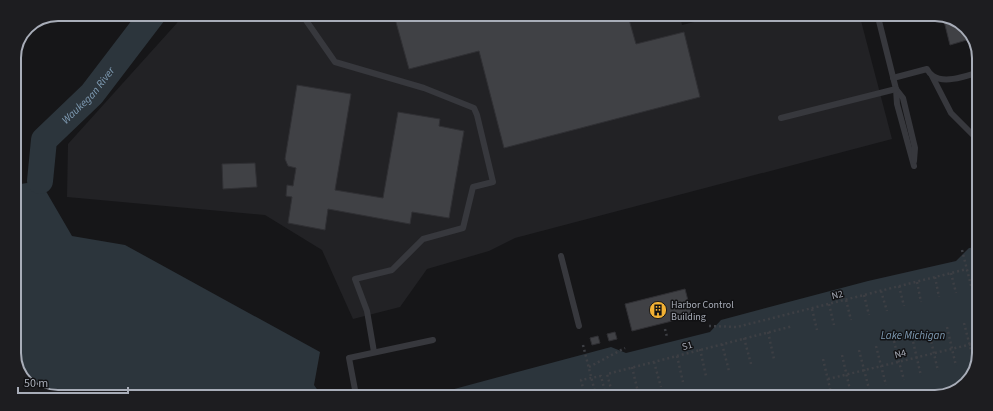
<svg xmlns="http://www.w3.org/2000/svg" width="993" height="411" viewBox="0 0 993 411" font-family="'Source Sans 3',sans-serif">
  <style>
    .built { fill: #222225 }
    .water { fill: #2c353c }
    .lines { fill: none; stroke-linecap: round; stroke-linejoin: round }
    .river { stroke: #2c353c; stroke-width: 26 }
    .building { fill: #404145; stroke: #303034 }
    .path { stroke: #3d3f44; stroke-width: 2.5; stroke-dasharray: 2 3; stroke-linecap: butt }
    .lane { stroke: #37383d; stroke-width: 6 }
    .street { stroke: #37383d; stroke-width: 12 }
    .labels { text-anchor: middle; stroke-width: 3; stroke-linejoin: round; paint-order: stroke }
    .street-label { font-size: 10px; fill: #a8adb8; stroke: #111113 }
    .poi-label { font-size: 10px; fill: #a8adb8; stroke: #111113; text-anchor: start }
    .water-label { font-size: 11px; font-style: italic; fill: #7f9bb3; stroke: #111113 }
    .rim { fill: none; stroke: #a8adb8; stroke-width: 2 }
  </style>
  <rect width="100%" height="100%" fill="#161618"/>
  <path class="built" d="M182,14L680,16L682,25L718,16L860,17L892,139L515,238L489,251L427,269L400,307L353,319L322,250L265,215L67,197L68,144L177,23Z"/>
  <g class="water">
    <path d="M40,181L72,236L125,245L320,352L314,385L321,395L41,394L23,380L14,356V185Z"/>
    <path d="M977,247L976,370L960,389L935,397L432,395L611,347L626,353L710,332L721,320L868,281L956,261L969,248Z"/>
  </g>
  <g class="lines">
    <path class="river" id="s1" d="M40,181L44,140L92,94L153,14"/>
  </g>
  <g class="building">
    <path d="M394,15L628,16L636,44L684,32L700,97L504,148L479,51L409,69Z"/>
    <path d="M943,17H952L970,31L975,44L971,45L970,39L950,45Z"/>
    <path d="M297,85L351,94L335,190L383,198L398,112L440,119L439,126L464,131L449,218L412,212L410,224L328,209L325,230L288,223L292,197L286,196L287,185L293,186L296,168L288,166L285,159Z"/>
    <path d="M255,163L257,187L223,189L222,164Z"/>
    <path d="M685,289L692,316L632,331L625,304Z"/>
    <path d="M615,332L617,339L609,341L607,334Z"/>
    <path d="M598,336L600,343L592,345L590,338Z"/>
  </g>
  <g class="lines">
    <g class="path">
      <path d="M976,247L977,252"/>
      <path d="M962,250L976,305"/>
      <path d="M951,273L956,293"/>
      <path d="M935,277L939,297"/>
      <path d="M917,282L921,302"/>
      <path d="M899,286L904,306"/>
      <path d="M881,291L887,311"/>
      <path d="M864,295L869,315"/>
      <path d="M846,300L851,320"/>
      <path d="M829,304L834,325"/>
      <path d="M812,309L817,330"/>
      <path d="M964,323L974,362"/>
      <path d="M709,326L737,327L967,269"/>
      <path d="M947,327L956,366"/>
      <path d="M665,329L667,337"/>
      <path d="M768,332L774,359"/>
      <path d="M929,332L938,371"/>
      <path d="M912,337L921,376"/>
      <path d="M744,338L751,364"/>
      <path d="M894,341L899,362L904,380"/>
      <path d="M722,344L729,371"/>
      <path d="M583,345L596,396"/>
      <path d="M876,346L886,385"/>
      <path d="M700,349L706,376"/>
      <path d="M859,350L869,389"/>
      <path d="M842,355L851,394"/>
      <path d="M677,356L683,382"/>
      <path d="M823,359L832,397"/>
      <path d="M654,362L661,387"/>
      <path d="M589,367L625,348"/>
      <path d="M632,367L638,392"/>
      <path d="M828,379L976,343"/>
      <path d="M585,396L581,380L601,376L606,396"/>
      <path d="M613,396L607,374L793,326"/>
    </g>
    <g class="lane">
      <path d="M303,16L335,62L424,88L474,108L477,115L493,182L473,187L463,228L423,239L392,270L355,279L367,311L374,352"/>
      <path d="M878,17L896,89L897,104L914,166"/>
      <path d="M932,76L951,113L978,140"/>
      <path d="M893,78L927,69C928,71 930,74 933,76C945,84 966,76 979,72"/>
      <path d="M896,89L903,98L915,148L914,161"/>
      <path d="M781,118L896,89"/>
      <path d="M561,256L579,326"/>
      <path d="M356,395L349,358L433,340"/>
    </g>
    <path class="street" d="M303,16V15"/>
  </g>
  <defs>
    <symbol id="building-disc" viewBox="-11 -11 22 22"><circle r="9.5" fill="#f2b134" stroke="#111113"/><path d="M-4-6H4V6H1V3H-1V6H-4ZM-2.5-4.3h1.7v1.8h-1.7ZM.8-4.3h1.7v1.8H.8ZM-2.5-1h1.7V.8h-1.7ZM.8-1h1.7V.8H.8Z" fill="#111"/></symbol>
  </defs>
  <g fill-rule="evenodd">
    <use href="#building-disc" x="648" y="300" width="20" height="20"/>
  </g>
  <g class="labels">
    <g class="street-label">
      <text transform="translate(837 294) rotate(-14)" y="4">N2</text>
      <text transform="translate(687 345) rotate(-15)" y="4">S1</text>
      <text transform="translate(900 353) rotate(-14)" y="4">N4</text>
    </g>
    <g class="poi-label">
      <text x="671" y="308">Harbor Control<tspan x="671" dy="12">Building</tspan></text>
    </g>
    <g class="water-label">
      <text dy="4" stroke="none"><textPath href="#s1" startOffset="104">Waukegan River</textPath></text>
      <text x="913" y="339">Lake Michigan</text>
    </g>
  </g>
  <path d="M0 0H993V411H0ZM58 21H935A37 37 0 0 1 972 58V353A37 37 0 0 1 935 390H58A37 37 0 0 1 21 353V58A37 37 0 0 1 58 21Z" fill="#1d1d20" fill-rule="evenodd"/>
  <path class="rim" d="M58 21H935A37 37 0 0 1 972 58V353A37 37 0 0 1 935 390H58A37 37 0 0 1 21 353V58A37 37 0 0 1 58 21Z"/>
  <path d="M18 387v6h110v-6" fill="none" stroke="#a8adb8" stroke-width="2"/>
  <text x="24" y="387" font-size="12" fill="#a8adb8" stroke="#111113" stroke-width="3" paint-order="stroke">50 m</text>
</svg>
